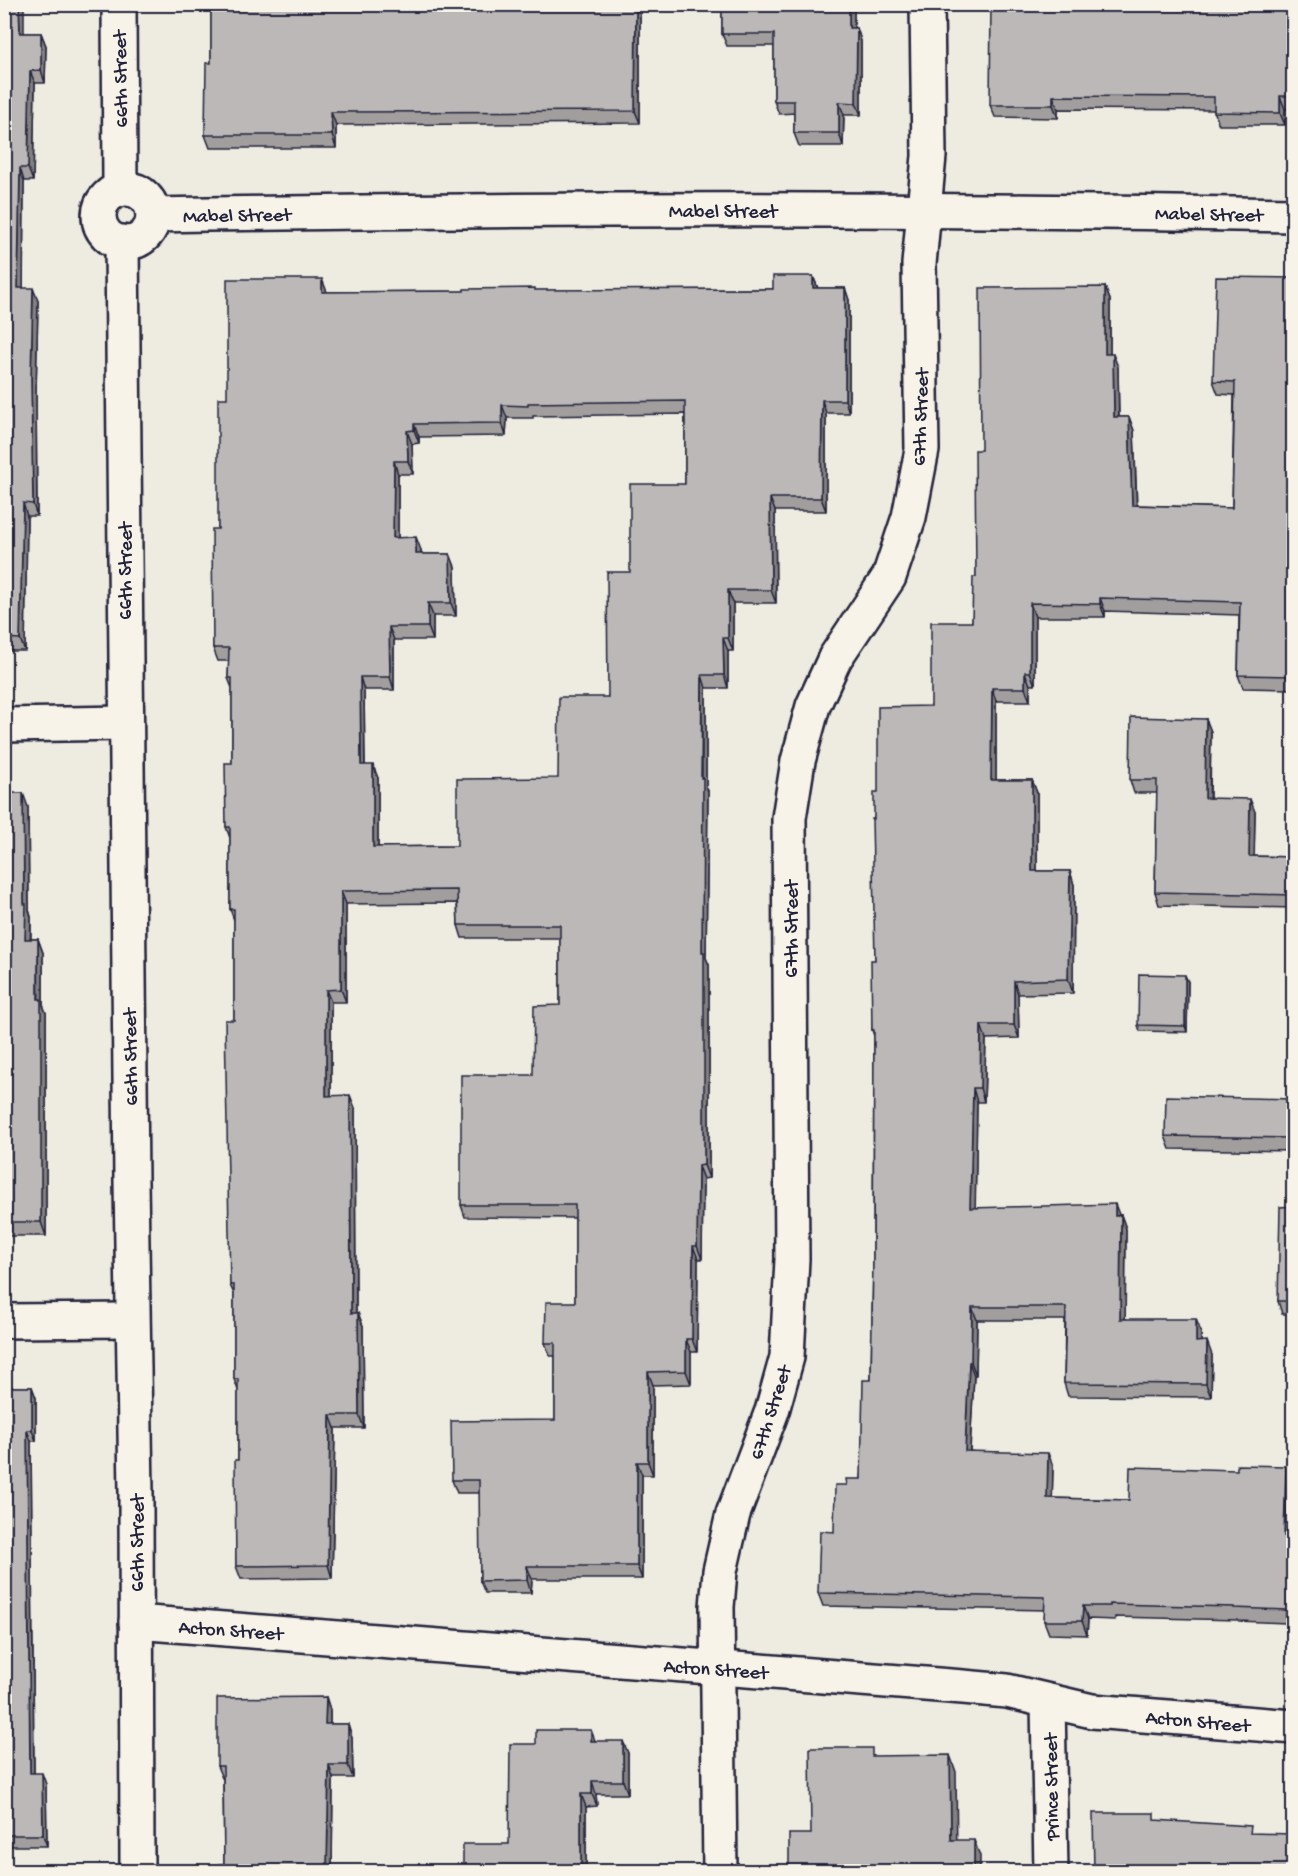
<svg xmlns="http://www.w3.org/2000/svg" width="1298" height="1876" viewBox="0 0 1298 1876" font-family="'Gochi Hand',sans-serif">
  <style>
    .lines { fill: none; stroke-linecap: round; stroke-linejoin: round }
    .minor-casing { stroke: #22223b; stroke-width: 38 }
    .minor { stroke: #f7f3e8; stroke-width: 33 }
    .wall { fill: #a19e9d; stroke: #22223b; stroke-width: 1.5; fill-rule: evenodd }
    .shaded-wall { fill: #838180; stroke: #22223b; stroke-width: 1.5 }
    .building { fill: #bbb8b7; stroke: #22223b; stroke-width: 1.5; fill-rule: evenodd }
    .labels { text-anchor: middle; stroke-width: 4.5; stroke-linejoin: round; paint-order: stroke }
    .street-label { font-size: 20px; fill: #22223b; stroke: #f7f3e8 }
  </style>
  <rect width="100%" height="100%" fill="#eeebe1"/>
  <filter id="ink" filterUnits="userSpaceOnUse"><feTurbulence type="fractalNoise" baseFrequency=".0167" numOctaves="2"/><feDisplacementMap in="SourceGraphic" scale="12" xChannelSelector="R" yChannelSelector="G"/><feConvolveMatrix kernelMatrix="1 2 1 2 8 2 1 2 1" color-interpolation-filters="sRGB"/></filter>
  <g filter="url(#ink)">
    <g class="lines">
      <defs>
        <g id="minor">
          <path d="M119,4L120,189"/>
          <circle cx="126" cy="216" r="27"/>
          <path d="M153,215C533,208 913,208 1294,215"/>
          <path d="M122,242L131,1182L136,1493L137,1872"/>
          <path d="M4,725L126,723"/>
          <path d="M4,1321L132,1320"/>
          <path d="M136,1622L963,1687L1007,1691L1092,1711L1294,1727"/>
          <path d="M1048,1702L1051,1872"/>
          <path d="M720,1872L717,1607L720,1571L733,1514L772,1411L787,1357L792,1259L789,818L798,761L813,706L835,658L889,577L909,517L922,450L919,264L929,156L927,4"/>
        </g>
      </defs>
      <use href="#minor" class="minor-casing"/>
      <use href="#minor" class="minor"/>
    </g>
    <g class="wall">
      <path d="M4,4L24,33H41L46,46L45,83H35L33,181H24L23,288L38,301L36,393L37,516H27L25,651H4Z"/>
      <path d="M211,4H640V123L336,125V148H210L205,135L211,63Z"/>
      <path d="M722,4H854V28H857L861,41V115H844L843,146H799L794,133V113L779,114L774,101V46H727L722,34Z"/>
      <path d="M1293,4V109H1285V125H1219L1214,110L1058,109V118L995,117L990,105Z"/>
      <path d="M813,276L818,288H845L849,300V413H826V511H775L776,603H733V651H728V688H706V786L708,791L706,958L709,965V1178L703,1179L702,1259H698L697,1352H691V1384L653,1385V1475H642V1579H532L531,1593H485L480,1581V1493H457L452,1480L555,1420V1356H550L545,1343L575,1302V1218L465,1217L461,1205L533,1075L560,1005V938H462L458,925L457,903L346,904V1002H331V1096L355,1108L356,1313H358L363,1326L364,1428H335L332,1578L241,1579L236,1566L238,1460V1390L234,1379V1294L230,1285L234,1020V920L230,909V838L226,827L232,763V688L228,678L229,661H218L213,648L218,529L227,398L327,292L773,289ZM685,414V484L630,572L608,697L558,778L457,846L378,847V778L365,765L364,690H394V640H433V616H456L455,567L450,554H421V550L398,537V474H413L412,444L419,443V437L506,436L507,418H533V416Z"/>
      <path d="M1293,278V689L1243,688L1238,675L1239,615L1105,611V617H1035V685H1030V701H996V780H1032L1037,793V871H1070L1074,885L1073,993L1018,994L1019,1038L986,1039L984,1102H977L975,1208L1121,1215L1126,1229L1125,1319L1201,1332V1342L1212,1355L1211,1397L1068,1396L1064,1383L1065,1320H977L976,1375H974L970,1451L1053,1466L1052,1498L1129,1500L1291,1479L1290,1536H1293V1654H1290L1286,1640V1623L1239,1621L1238,1620L1115,1617V1620L1088,1619L1087,1635L1049,1634L1044,1621L1045,1610L823,1606L818,1593L847,1485L861,1479L871,1380L873,1260L874,1036L872,1030L875,960L874,819L878,792L931,706L972,622L976,577L981,450L1105,287L1110,300V354L1118,367L1119,417H1129L1134,431L1137,505L1232,508L1234,395L1218,394L1213,381Z"/>
      <path d="M1206,719L1211,732L1210,798L1255,812L1254,856L1293,857V908L1159,905L1155,892L1157,793H1134L1130,780Z"/>
      <path d="M4,793L28,807L29,910L31,917V939H38L43,953V1005L46,1013V1236H4Z"/>
      <path d="M1188,982L1187,1032L1140,1031L1138,1025Z"/>
      <path d="M1293,1099V1151L1170,1149L1165,1136Z"/>
      <path d="M1293,1206V1314H1282L1278,1301Z"/>
      <path d="M4,1387H32L36,1398V1441H31L34,1773L46,1784L47,1846H4Z"/>
      <path d="M326,1697L330,1710V1724H348L352,1737L353,1778H333L332,1866L224,1864L223,1778H222L217,1766Z"/>
      <path d="M595,1741L628,1753V1794H596L597,1806L586,1807V1872H463L509,1844L536,1744Z"/>
    </g>
    <g class="shaded-wall">
      <path d="M19,4H24V46L20,33Z"/>
      <path d="M636,4H640V123L635,111Z"/>
      <path d="M849,4H854V41L849,28Z"/>
      <path d="M857,28L861,41V115L856,103Z"/>
      <path d="M41,33L46,46L45,83L41,70Z"/>
      <path d="M30,71L35,83L33,181L28,168Z"/>
      <path d="M1053,96L1058,109V118L1053,105Z"/>
      <path d="M1280,96L1285,109V125L1280,113Z"/>
      <path d="M839,102L844,115L843,146L839,133Z"/>
      <path d="M331,112L336,125V148L332,135Z"/>
      <path d="M20,168L24,181L23,301L18,288Z"/>
      <path d="M813,276L818,289L813,288Z"/>
      <path d="M322,279L327,292V305L322,292Z"/>
      <path d="M1105,287L1110,300V367L1105,354Z"/>
      <path d="M33,288L38,301L36,393L37,516L33,504L31,380Z"/>
      <path d="M845,288L849,300V413L845,400Z"/>
      <path d="M1113,354L1118,367L1119,431L1114,417Z"/>
      <path d="M822,400L826,413V511L821,498Z"/>
      <path d="M502,405L507,418L506,436L502,423Z"/>
      <path d="M1129,417L1134,431L1137,518L1132,505Z"/>
      <path d="M414,424L419,437V443L414,430Z"/>
      <path d="M407,431L412,444L413,474L408,461Z"/>
      <path d="M394,461L398,474V550L393,538Z"/>
      <path d="M770,498L775,511L776,603L771,590Z"/>
      <path d="M23,503L27,516L25,651L20,639Z"/>
      <path d="M416,537L421,550L420,567L416,554Z"/>
      <path d="M450,554L455,567L456,616L451,603Z"/>
      <path d="M728,590L733,603V651L728,638Z"/>
      <path d="M1100,598L1105,611V617L1100,604Z"/>
      <path d="M428,603L433,616V640L428,627Z"/>
      <path d="M1030,603L1035,617V685L1030,672Z"/>
      <path d="M389,627L394,640V690L390,677Z"/>
      <path d="M723,638L728,651V688L724,675Z"/>
      <path d="M1025,672L1030,685V701L1025,688Z"/>
      <path d="M702,675L706,688V786L708,791L706,958L709,965V1178L704,1165L702,952Z"/>
      <path d="M360,677L364,690L365,778L361,765Z"/>
      <path d="M992,688L996,701V793L991,780Z"/>
      <path d="M1206,719L1211,732L1209,811L1205,798Z"/>
      <path d="M373,765L378,778V860L373,847Z"/>
      <path d="M1032,780L1037,793V885L1032,871Z"/>
      <path d="M23,793L28,807L29,910L31,917L30,953L25,939L24,904Z"/>
      <path d="M1250,799L1255,812L1254,869L1249,856Z"/>
      <path d="M1070,871L1074,885L1073,993L1068,979Z"/>
      <path d="M341,891L346,904V1002L341,989Z"/>
      <path d="M38,939L43,953V1005L46,1013V1236L41,1222Z"/>
      <path d="M1185,975L1188,982L1187,1032L1185,1026Z"/>
      <path d="M1014,981L1018,994L1019,1038L1014,1025Z"/>
      <path d="M326,990L331,1002V1109L326,1096Z"/>
      <path d="M981,1025L986,1039L984,1102L980,1088Z"/>
      <path d="M973,1088L977,1102L975,1221L970,1208Z"/>
      <path d="M350,1095L355,1108L356,1326L351,1313Z"/>
      <path d="M698,1166L703,1179L702,1259L697,1246Z"/>
      <path d="M1115,1204L1120,1217L1115,1216Z"/>
      <path d="M1121,1215L1126,1229L1125,1332L1120,1319Z"/>
      <path d="M693,1246L698,1259L697,1352L692,1339Z"/>
      <path d="M972,1307L977,1320L976,1375L971,1362Z"/>
      <path d="M358,1313L363,1326L364,1428L359,1415Z"/>
      <path d="M1196,1319L1201,1332V1355L1196,1342Z"/>
      <path d="M686,1339L691,1352V1384L686,1371Z"/>
      <path d="M1207,1341L1212,1355L1211,1397L1206,1384Z"/>
      <path d="M969,1362L974,1375L969,1464L965,1451Z"/>
      <path d="M648,1372L653,1385V1475L648,1462Z"/>
      <path d="M32,1387L36,1398V1441L32,1430Z"/>
      <path d="M330,1415L335,1428L332,1578L328,1565Z"/>
      <path d="M27,1430L31,1441L34,1784L30,1773Z"/>
      <path d="M1048,1453L1053,1466L1052,1511L1047,1498Z"/>
      <path d="M637,1462L642,1475V1579L637,1566Z"/>
      <path d="M1286,1466L1291,1479L1289,1549L1284,1536Z"/>
      <path d="M527,1566L532,1579L531,1593L527,1580Z"/>
      <path d="M1083,1606L1088,1619L1087,1635L1082,1621Z"/>
      <path d="M326,1697L330,1710V1737L325,1724Z"/>
      <path d="M348,1724L352,1737L353,1778L348,1765Z"/>
      <path d="M591,1730L596,1743L591,1741Z"/>
      <path d="M623,1741L628,1753V1794L623,1781Z"/>
      <path d="M950,1755L956,1772L957,1856L951,1840Z"/>
      <path d="M329,1765L333,1778L332,1872L327,1866Z"/>
      <path d="M42,1773L46,1784L47,1846L43,1835Z"/>
      <path d="M592,1781L596,1794L597,1806L592,1794Z"/>
      <path d="M581,1794L586,1807V1872H581Z"/>
      <path d="M974,1840L980,1856V1872H974Z"/>
    </g>
    <g class="building">
      <path d="M4,4H19L20,33H41V70L30,71L28,168H20L18,288H33L31,380L33,504L23,503L20,639L4,638Z"/>
      <path d="M211,4H636L635,111L331,112L332,135H205L206,63H211Z"/>
      <path d="M722,4H849V28H857L856,103L839,102V133H794V101H774V34H722Z"/>
      <path d="M991,4H1293V96H1280V113L1214,112V97L1053,96V105H990Z"/>
      <path d="M773,276H813V288H845V400H822L821,498H770L771,590H728V638H723L724,675H702L701,778H703L702,952H704V1165L698,1166L697,1246H693L692,1339H686V1371L648,1372V1462H637V1566H527V1580L480,1581L479,1480H452L451,1421L555,1420V1343H545L546,1302H575V1205H461V1075H533L534,1006L560,1005V925H458L457,890L341,891V989L326,990V1096L350,1095L351,1313H358L359,1415H330L328,1565L236,1566L235,1460H238V1379H234V1285H230L225,1020H234V909H230V827H226L225,763H232V678H228L229,648H213L212,529H218V398H227V279H322V292L464,291V289L535,288V290L773,289ZM685,401V484H630V572H607L608,697H559L558,778L457,779V846L373,847V765H361L360,677H390L389,627H428V603H451L450,554H416V537L393,538L394,461H408L407,431L414,430V424L502,423V405L528,406V403Z"/>
      <path d="M1216,277L1293,278V676L1238,675L1240,602L1100,598V604L1030,603V672H1025V688H992L991,780H1032V871H1070L1068,979L1014,981V1025H981L980,1088H973L970,1208L1115,1204V1216L1121,1215L1120,1319H1196V1342L1207,1341L1206,1384L1064,1383L1066,1307H972L971,1362H969L965,1451L1048,1453L1047,1498L1129,1500L1130,1467L1237,1470V1465L1286,1466L1284,1536H1293V1640H1286V1610L1234,1608V1607L1110,1604V1606H1083L1082,1621H1044L1045,1597L818,1593L820,1531L834,1532L835,1485H847L846,1479H861L863,1380H871L873,1260L874,1030H872L871,960H875L872,819H874V792H878V707L931,706V622H972L973,577H976L975,450H981L980,288L1105,287V354H1113L1114,417H1129L1132,505L1232,508L1235,382L1213,381Z"/>
      <path d="M1131,717L1206,719L1205,798L1250,799L1249,856L1293,857V895L1155,892L1157,780H1130Z"/>
      <path d="M4,793H23L24,904H26L25,939H38V999H41V1222H4Z"/>
      <path d="M1139,974L1185,975V1026L1138,1025Z"/>
      <path d="M1166,1096L1293,1099V1138L1165,1136Z"/>
      <path d="M1293,1206V1301H1278L1280,1207Z"/>
      <path d="M4,1387H32V1430H27L30,1773H42L43,1835H4Z"/>
      <path d="M326,1697L325,1724H348V1765H329L327,1866L362,1867V1872H219V1864H224L223,1766H217V1698Z"/>
      <path d="M536,1730H591V1741H623V1781H592V1794H581V1872H463V1844H509L510,1744H536Z"/>
      <path d="M810,1748H872V1756L950,1755L951,1840H974V1872H789V1834H811Z"/>
      <path d="M1093,1813H1154V1820L1251,1826L1250,1833L1293,1834V1872H1094Z"/>
    </g>
  </g>
  <g class="labels">
    <g class="street-label">
      <text transform="translate(119 79) rotate(-91)" y="7">66th Street</text>
      <text x="723" y="217">Mabel Street</text>
      <text transform="translate(1209 213) rotate(1)" y="7">Mabel Street</text>
      <text transform="translate(237 214) rotate(-1)" y="7">Mabel Street</text>
      <text transform="translate(919 417) rotate(-88)" y="7">67th Street</text>
      <text transform="translate(124 571) rotate(-90)" y="7">66th Street</text>
      <text transform="translate(790 929) rotate(-90)" y="7">67th Street</text>
      <text transform="translate(129 1057) rotate(-91)" y="7">66th Street</text>
      <text transform="translate(769 1412) rotate(-72)" y="7">67th Street</text>
      <text transform="translate(136 1543) rotate(-90)" y="7">66th Street</text>
      <text transform="translate(231 1629) rotate(4)" y="7">Acton Street</text>
      <text transform="translate(716 1668) rotate(4)" y="7">Acton Street</text>
      <text transform="translate(1198 1720) rotate(5)" y="7">Acton Street</text>
      <text transform="translate(1050 1787) rotate(-91)" y="7">Prince Street</text>
    </g>
  </g>
  <rect width="1298" height="1876" fill="none" stroke="#f7f3e8" stroke-width="24"/>
  <rect x="12" y="12" width="1274" height="1852" fill="none" stroke="#22223b" stroke-width="2" filter="url(#ink)"/>
</svg>
